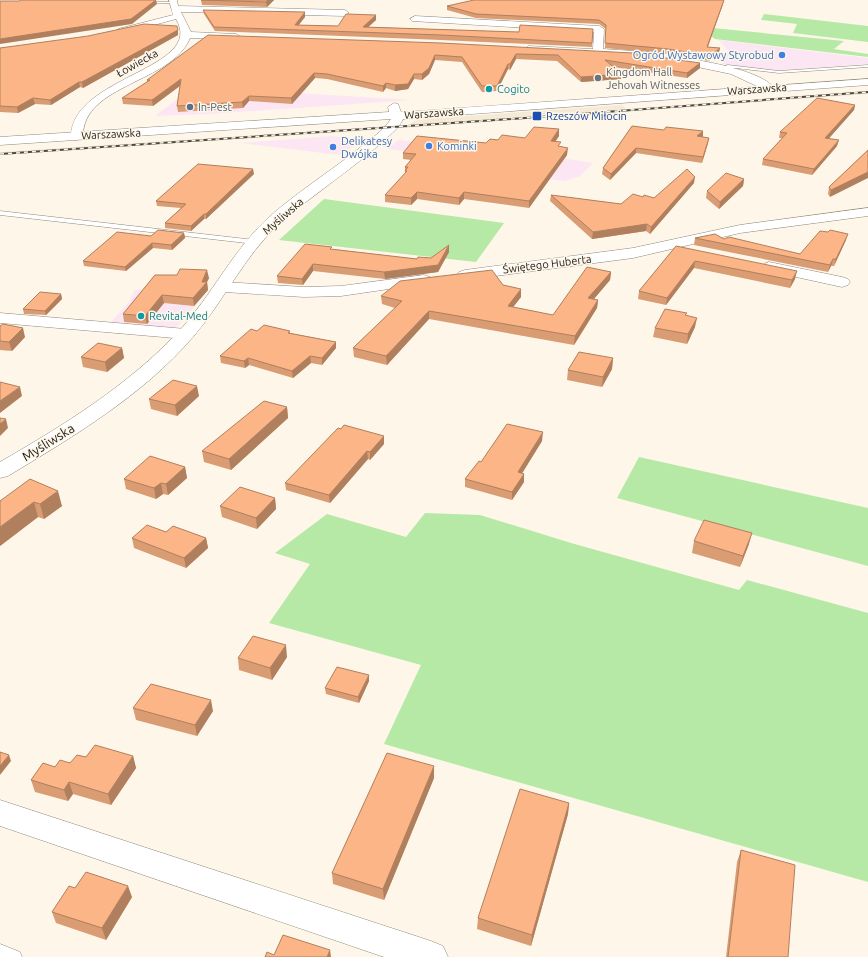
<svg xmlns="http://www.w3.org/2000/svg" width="868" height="957" viewBox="0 0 868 957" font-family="Ubuntu,sans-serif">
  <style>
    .commercial { fill: #fce6f4 }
    .built { fill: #f5ead6 }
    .green { fill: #b5e9a5 }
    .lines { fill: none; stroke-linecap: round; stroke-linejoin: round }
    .lane-casing { stroke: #8e887c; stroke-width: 1 }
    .street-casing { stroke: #8e887c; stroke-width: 1 }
    .secondary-casing { stroke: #8e887c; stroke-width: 1 }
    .lane { fill: #fff; fill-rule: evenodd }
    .street { fill: #fff; fill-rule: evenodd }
    .secondary { fill: #fff; fill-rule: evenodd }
    .rail-casing { stroke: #4c4842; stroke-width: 2 }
    .rail { stroke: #fef7e9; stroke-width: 1.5; stroke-dasharray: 4; stroke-linecap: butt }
    .wall { fill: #d99c73 }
    .shaded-wall { fill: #b07f5e }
    .building { fill: #fcb586; stroke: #b07f5e }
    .shop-dot { fill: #3f7fe0; stroke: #fef7e9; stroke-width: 1.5 }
    .worship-dot { fill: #6b7280; stroke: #fef7e9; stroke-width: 1.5 }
    .culture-dot { fill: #0f9aa8; stroke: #fef7e9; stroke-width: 1.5 }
    .service-dot { fill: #5c6f8a; stroke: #fef7e9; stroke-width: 1.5 }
    .transit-dot { fill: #1a4fb4; stroke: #fef7e9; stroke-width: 1.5 }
    .labels { text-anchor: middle; stroke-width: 3; stroke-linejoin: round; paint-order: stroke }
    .far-shop-label { font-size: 11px; fill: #366cbe; stroke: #fef7e9; text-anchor: start }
    .far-street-label { font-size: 11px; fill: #1e1b17; stroke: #fef7e9 }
    .far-worship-label { font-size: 11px; fill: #5b616d; stroke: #fef7e9; text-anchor: start }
    .far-culture-label { font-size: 11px; fill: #0d838f; stroke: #fef7e9; text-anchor: start }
    .far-service-label { font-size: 11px; fill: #4e5e75; stroke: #fef7e9; text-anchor: start }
    .far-transit-label { font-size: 11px; fill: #164399; stroke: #fef7e9; text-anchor: start }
    .street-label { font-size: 13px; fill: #1e1b17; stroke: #fef7e9 }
  </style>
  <rect width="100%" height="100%" fill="#fef7e9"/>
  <g class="commercial">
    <path d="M719,40L868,58V64L773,71L722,64L728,51Z"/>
    <path d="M193,87L412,100L210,114L155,116Z"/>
    <path d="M331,136L364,140L340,155L240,143Z"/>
    <path d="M398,140L555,157L593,163L580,176L564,181L408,161L415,153L388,149Z"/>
    <path d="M135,290H163L206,293L168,337L103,331L129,302Z"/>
  </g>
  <g class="built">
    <path d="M868,91V94L405,128L414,121L424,119L622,105L627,110Z"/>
    <path d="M377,127L376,130L0,155V152Z"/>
  </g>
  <g class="green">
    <path d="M764,14L868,26V42L793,33L797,24L761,20Z"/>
    <path d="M702,27L844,41L834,49L868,54V57L715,39L709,35Z"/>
    <path d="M324,199L504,223L476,262L279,240Z"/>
    <path d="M639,457L868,508V566L617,498Z"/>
    <path d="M425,513L480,515L571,543L739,590L747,580L868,613V882L384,744L421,665L269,623L310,564L275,553L327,514L406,537Z"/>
  </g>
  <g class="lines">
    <defs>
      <g id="lane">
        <path d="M144,2H173L175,3L143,4Z"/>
        <path d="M728,65L779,71L868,65V67L779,73L735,68L721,69L719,68Z"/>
        <path d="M0,211L255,240L259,242L255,244L0,215Z"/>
        <path d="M0,944L20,952L22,957H0Z"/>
      </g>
      <g id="street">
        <path d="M0,0H24V1L20,4H0Z"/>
        <path d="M169,0H177L178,6L345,10L349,13L345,16L181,12L191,32L236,34L241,37L236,40L190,38C172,83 83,84 83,136L77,140L73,139L71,136C72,76 206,69 176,19L121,34L116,31L118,29L173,15Z"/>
        <path d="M415,16L599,26L604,29L603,49L634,51L639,54L634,57L531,51L526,48L528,46L593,49L594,32L412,21L410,19Z"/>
        <path d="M673,56C697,60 760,69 774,88L769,91L765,90L731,74L669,61L668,59Z"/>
        <path d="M868,208V216L740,233L633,258L465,280L459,278L457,275L459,272L465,270L633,248L740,225Z"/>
        <path d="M769,262L842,277L848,279L850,282L848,285L842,287L764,270L761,267L764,264Z"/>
        <path d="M424,275L430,277L432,280L430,283L341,296L304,297L224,292L218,290L216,287L218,284L224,282L304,287L341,286Z"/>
        <path d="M0,313L186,329L192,330L195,334L192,338L186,339L0,323Z"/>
        <path d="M0,800L431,941L443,946L448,957H384L0,826Z"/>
      </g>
      <path id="secondary" d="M868,79V85L403,119C399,129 387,137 379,145C347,173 311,196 279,224C244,256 224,301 193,337C142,396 74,436 8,476L0,478V462C64,425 129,385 180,330C212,295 233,250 268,218C296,193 328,173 357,150C368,141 383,131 391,119L0,145V137L389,112L388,107L394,103L398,104L401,112Z"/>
    </defs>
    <use href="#lane" class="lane-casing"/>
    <use href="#street" class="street-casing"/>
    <use href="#secondary" class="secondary-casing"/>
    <use href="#lane" class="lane"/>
    <use href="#street" class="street"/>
    <use href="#secondary" class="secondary"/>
    <defs>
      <path id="rail" d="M0,154L539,117L868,92"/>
    </defs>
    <use href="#rail" class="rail-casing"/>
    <use href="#rail" class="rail"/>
  </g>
  <g class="wall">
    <path d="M201,0H274L267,7L202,5Z"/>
    <path d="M723,4L708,47L719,53L709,61L667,54L605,48L606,29L599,24L476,18L447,10V6Z"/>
    <path d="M203,10L305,17L299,25L338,26L376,15V20L368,27L519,32L593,29L592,47L441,40L215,31L204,14Z"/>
    <path d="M178,30V35L83,88L80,87L51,105L35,104L18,113L0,112V48Z"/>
    <path d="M441,43L700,68L687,78L613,67L621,79L581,82L557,61L516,59L510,70L508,69L497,91L482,92L462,62L435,60L429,74L422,80L414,79L408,89L395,91L386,88L383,92L327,79L315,78L292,104L249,101L243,108L178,112L177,106L180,86L153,106L123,104L122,98L147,82V80Z"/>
    <path d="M855,105L854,110L828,139L837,146L812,175L762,165L763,159L782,138H779L780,132Z"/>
    <path d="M632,126L703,137L708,143L702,163L636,153L610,180L602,174L603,168Z"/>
    <path d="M559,136L555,142L567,155L529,208L464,199L459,205L417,199L411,205L385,202V195L405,174V167L411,160L403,159V153L486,143L498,140Z"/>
    <path d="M868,150L830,197L828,194L829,187Z"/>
    <path d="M254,174L206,219H204L191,231L165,228V223L181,208L157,206L156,201Z"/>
    <path d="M744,179L743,186L719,209L706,198L707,191Z"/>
    <path d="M694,183L650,234L646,231L592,239L550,201L551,195L621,204L643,197L654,198Z"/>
    <path d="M184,233L185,238L172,250L153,248L126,271L84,266L83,261L151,236Z"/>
    <path d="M695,238L724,239L800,254L846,240L834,266H831L828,272L694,245Z"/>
    <path d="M676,246L795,279L790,288L694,268L666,305L638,299L639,291Z"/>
    <path d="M332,249L417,259L431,258L449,252L438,272L385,279L313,271L303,285L278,283L277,276Z"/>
    <path d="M611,272L610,280L594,299L598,300L597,308L574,345L429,319L387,365L354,357L353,348L395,308L382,304L381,296L503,285L521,297L513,307L553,315Z"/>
    <path d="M155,275L209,278L207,282L208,290L194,306L164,303L147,324L124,322L123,314Z"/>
    <path d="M61,294L62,299L46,315L24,314L23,309Z"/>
    <path d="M686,316L695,327L687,344L653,337L655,328Z"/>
    <path d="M0,326L25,337L12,351L0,350Z"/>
    <path d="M257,331H290V333L336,342V348L322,365L311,363L293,378L249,365L245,368L221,363L220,356Z"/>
    <path d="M122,348L124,358L107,372L83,367L81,357Z"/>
    <path d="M613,358L612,369L602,387L567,380L568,370Z"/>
    <path d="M199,396L177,416L151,409L149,399Z"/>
    <path d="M287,407L288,418L231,470L204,462L202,451Z"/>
    <path d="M542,441L522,473L524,474V482L512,500L465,487V479L481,462Z"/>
    <path d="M384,444L370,460L368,459L330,503L286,490L285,483Z"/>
    <path d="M185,467L187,478L168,495L163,494L156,499L126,489L124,479Z"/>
    <path d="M30,479L62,506L44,519L38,517L0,546Z"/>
    <path d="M275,498L276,509L257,529L222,517L220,506Z"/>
    <path d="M166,532L206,538L208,548L186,568L134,548L132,538Z"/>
    <path d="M694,541L749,544L740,567L692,553Z"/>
    <path d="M287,657L272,680L239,670L238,658Z"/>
    <path d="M369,675V681L359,703L326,694L325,688Z"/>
    <path d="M133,708L213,711L197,736L136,720Z"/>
    <path d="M133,756L136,768L111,805L73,794L68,801L35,792L31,780L55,767L70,763L86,757Z"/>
    <path d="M434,778L384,900L333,884L332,873Z"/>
    <path d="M569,803L568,814L531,946L477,929L478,918Z"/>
    <path d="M741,850L788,957H726L737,862Z"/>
    <path d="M75,888L132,897L106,940L56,923L52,912Z"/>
  </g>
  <g class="shaded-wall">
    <path d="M156,0L157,4L132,24L0,44V39Z"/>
    <path d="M268,0H274L267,7L266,2Z"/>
    <path d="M724,0L723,4L706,51L707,47Z"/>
    <path d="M305,12V17L295,29V25Z"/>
    <path d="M376,15V20L363,32V27Z"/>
    <path d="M178,30V35L83,88L82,82Z"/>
    <path d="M720,48L719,53L709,61L710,56Z"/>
    <path d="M516,54V59L510,70V64Z"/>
    <path d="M435,55V60L429,74L422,80V74Z"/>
    <path d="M700,63V68L687,78V73Z"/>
    <path d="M508,64V69L497,91V86Z"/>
    <path d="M314,73L315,78L292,104L291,98Z"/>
    <path d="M414,74V79L408,89L395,91V85Z"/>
    <path d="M622,74L621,79L581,82V77Z"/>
    <path d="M181,79V85L153,106L152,100Z"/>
    <path d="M79,82L80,87L51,105L50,100Z"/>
    <path d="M386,83V88L383,92V86Z"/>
    <path d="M249,96V101L243,108L242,102Z"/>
    <path d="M33,98L35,104L18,113L17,107Z"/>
    <path d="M855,105L854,110L824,144L825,138Z"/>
    <path d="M559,129V136L551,148V141Z"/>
    <path d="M703,131V137L697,136Z"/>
    <path d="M709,138L708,143L702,163L703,157Z"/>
    <path d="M839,140L837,146L812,175L814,169Z"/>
    <path d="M568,148L567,155L529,208V201Z"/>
    <path d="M636,148V153L610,180L611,174Z"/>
    <path d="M253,169L254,174L206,219V214Z"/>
    <path d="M868,172V178L830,197L831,190Z"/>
    <path d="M695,177L694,183L650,234L651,227Z"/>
    <path d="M744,179L743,186L719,209L720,202Z"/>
    <path d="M417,192V199L411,205V198Z"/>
    <path d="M464,192V199L459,205V198Z"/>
    <path d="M204,214V219L191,231V226Z"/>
    <path d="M647,224L646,231L592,239L593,232Z"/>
    <path d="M184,233L185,238L172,250L171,245Z"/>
    <path d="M848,234L846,240L834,266L836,259Z"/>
    <path d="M152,243L153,248L126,271L125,267Z"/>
    <path d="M449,245V252L438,272L385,279L384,272L438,265Z"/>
    <path d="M833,259L831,266L828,272L830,265Z"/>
    <path d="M695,261L694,268L666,305L667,298Z"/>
    <path d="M313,264V271L303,285L302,279Z"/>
    <path d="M207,270L209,278L206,284L207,282L208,290L194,306L193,298Z"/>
    <path d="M797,271L795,279L790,288L792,280Z"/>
    <path d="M611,272L610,280L587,307L588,298Z"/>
    <path d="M521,289V297L507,315L508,306Z"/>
    <path d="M61,294L62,299L46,315L45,311Z"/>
    <path d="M162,295L164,303L147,324L145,316Z"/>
    <path d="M598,300L597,308L574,345L575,336Z"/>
    <path d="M429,311V319L387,365L386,356Z"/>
    <path d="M697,318L695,327L687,344L688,334Z"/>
    <path d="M23,328L25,337L12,351L9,342Z"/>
    <path d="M336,342V348L322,365V358Z"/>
    <path d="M122,348L124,358L107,372L105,362Z"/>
    <path d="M310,356L311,363L293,378L292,371Z"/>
    <path d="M248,358L249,365L245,368L244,361Z"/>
    <path d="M613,358L612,369L602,387L603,377Z"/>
    <path d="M197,386L199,396L177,416L175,405Z"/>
    <path d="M20,387L22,396L0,413V401Z"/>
    <path d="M287,407L288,418L231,470L229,459Z"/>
    <path d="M6,419L8,428L0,436V424Z"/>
    <path d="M543,432L542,441L518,480V472Z"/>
    <path d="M384,436V444L370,460V452Z"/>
    <path d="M367,451L368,459L330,503L329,495Z"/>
    <path d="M185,467L187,478L168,495L166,484Z"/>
    <path d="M524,474V482L512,500V492Z"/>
    <path d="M161,483L163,494L156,499L154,488Z"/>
    <path d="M58,491L62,506L44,519L40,504Z"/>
    <path d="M275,498L276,509L257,529L256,518Z"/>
    <path d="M34,502L38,517L0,546V527Z"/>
    <path d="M752,533L749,544L740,567L743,556Z"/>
    <path d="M206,538L208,548L186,568L184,558Z"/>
    <path d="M286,645L287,657L272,680L270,668Z"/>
    <path d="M369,675V681L359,703L358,697Z"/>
    <path d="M211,700L213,711L197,736L195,725Z"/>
    <path d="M9,755L11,761L0,775V766Z"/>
    <path d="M133,756L136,768L111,805L108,794Z"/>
    <path d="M434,766V778L384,900L383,889Z"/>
    <path d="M69,782L73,794L68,801L64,790Z"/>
    <path d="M569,803L568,814L531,946L532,935Z"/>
    <path d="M128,886L132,897L106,940L102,928Z"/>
    <path d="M330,950L331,957H327Z"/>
  </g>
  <g class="building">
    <path d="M21,0H156L131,19L0,39V1H19Z"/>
    <path d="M201,0H268L266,2Z"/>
    <path d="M474,0H724L707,47L720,48L710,56L668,49L605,43L606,25L599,20L476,14L447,6Z"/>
    <path d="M203,10L305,12L295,25L338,26L346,14L376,15L363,27L519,32L520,25L593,29L592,43L441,35L214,27Z"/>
    <path d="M144,24L177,26L178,30L82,82H79L50,100L33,98L17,107L0,106V48L88,36Z"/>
    <path d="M208,35L441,43L633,53L700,63L687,73L605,60L622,74L581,77L558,55L516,54L510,64H508L497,86H482L462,57L435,55L429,68L422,74H414L408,84L395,85L386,83L383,86L327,74L314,73L291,98L249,96L242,102L177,106L181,79L152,100L122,98L150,80H147Z"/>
    <path d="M817,98L855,105L825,138L839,140L814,169L763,159L787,133L780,132Z"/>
    <path d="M632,126L664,130L666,127L703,131L697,136L709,138L703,157L636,148L611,174L603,168Z"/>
    <path d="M534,127L559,129L551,141L561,142L558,146L568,148L529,201L464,192L459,198L417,192L411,198L385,195L407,171H405L408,167H405L416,154L403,153L417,136L486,143L490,139L498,140L502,135L525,138Z"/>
    <path d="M868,150V172L831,190L829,187Z"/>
    <path d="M198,164L253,169L206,214H204L191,226L165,223L186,204L156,201Z"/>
    <path d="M687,169L695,177L651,227L647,224L593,232L551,195L621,204L633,194L643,197L644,195L654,198Z"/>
    <path d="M726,173L744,179L720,202L707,191Z"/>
    <path d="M158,230L184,233L171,245L152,243L125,267L83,261L117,232L151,236Z"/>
    <path d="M830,230L848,234L836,259H833L830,265L695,238L715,234L724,239L729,237L800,254L820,231L828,232Z"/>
    <path d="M305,244L332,247L330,249L417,259L418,257L431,258L449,245L438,265L384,272L313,264L302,279L277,276Z"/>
    <path d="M676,246L797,271L792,280L695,261L667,298L639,291Z"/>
    <path d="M587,267L611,272L588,298L598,300L575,336L429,311L386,356L353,348L402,301L381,296L400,281L492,270L503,285L521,289L508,306L553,315Z"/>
    <path d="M180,269L207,270L202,282H207L193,298L162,295L145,316L123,314L155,275H177Z"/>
    <path d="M40,292L61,294L45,311L23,309Z"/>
    <path d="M665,309L687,313L685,315L697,318L688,334L655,328Z"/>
    <path d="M3,324L23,328L9,342L0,341V326Z"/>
    <path d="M264,325L290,331L288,333L336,342L322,358L310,356L292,371L248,358L244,361L220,356L251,329L257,331Z"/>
    <path d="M98,343L122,348L105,362L81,357Z"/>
    <path d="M579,352L613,358L603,377L568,370Z"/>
    <path d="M173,380L197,386L175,405L149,399Z"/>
    <path d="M0,382L20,387L0,401Z"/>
    <path d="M264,401L287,407L229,459L202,451Z"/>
    <path d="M0,418L6,419L0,424Z"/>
    <path d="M507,424L543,432L518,472L524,474L512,492L465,479L479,461L481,462Z"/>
    <path d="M344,425L384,436L370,452L367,451L329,495L285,483L338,428L341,429Z"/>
    <path d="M150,456L185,467L166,484L161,483L154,488L124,479Z"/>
    <path d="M30,479L58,491L40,504L34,502L0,527V501Z"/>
    <path d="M240,487L275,498L256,518L220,506Z"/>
    <path d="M704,520L752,533L743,556L694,541Z"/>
    <path d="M147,525L166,532L173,526L206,538L184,558L132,538Z"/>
    <path d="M253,636L286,645L270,668L238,658Z"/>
    <path d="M337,667L369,675L358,697L325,688Z"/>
    <path d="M151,684L211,700L195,725L133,708Z"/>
    <path d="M95,745L133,756L108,794L69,782L64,790L31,780L43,763L55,767L60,760L70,763L77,755L86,757Z"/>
    <path d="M0,752L9,755L0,766Z"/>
    <path d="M387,753L434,766L383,889L332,873Z"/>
    <path d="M520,789L569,803L532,935L478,918Z"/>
    <path d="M741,850L795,865L788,957H728Z"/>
    <path d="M86,872L128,886L102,928L52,912L69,886L75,888Z"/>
    <path d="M283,935L330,950L327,957H265L267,952L274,955Z"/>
  </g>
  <g class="shop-dot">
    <circle cx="782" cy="55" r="4"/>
    <circle cx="429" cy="146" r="4"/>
    <circle cx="333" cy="147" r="4"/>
  </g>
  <circle class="worship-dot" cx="598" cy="78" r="4"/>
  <g class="culture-dot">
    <circle cx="489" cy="89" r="4"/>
    <circle cx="141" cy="316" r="4"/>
  </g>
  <circle class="service-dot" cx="190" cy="107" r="4"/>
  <rect class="transit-dot" x="532" y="111" width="10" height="10" rx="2"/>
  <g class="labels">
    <g class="far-shop-label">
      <text x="774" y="59" text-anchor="end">Ogród Wystawowy Styrobud</text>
      <text x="341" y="145">Delikatesy<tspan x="341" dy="13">Dwójka</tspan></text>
      <text x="437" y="150">Kominki</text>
    </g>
    <g class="far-street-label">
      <text transform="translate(137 63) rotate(-29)" y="4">Łowiecka</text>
      <text transform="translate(757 89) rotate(-4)" y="4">Warszawska</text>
      <text transform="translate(434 113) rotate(-4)" y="4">Warszawska</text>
      <text transform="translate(111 134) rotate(-3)" y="4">Warszawska</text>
      <text transform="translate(283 216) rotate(-41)" y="4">Myśliwska</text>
      <text transform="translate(547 264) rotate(-7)" y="4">Świętego Huberta</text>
    </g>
    <g class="far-worship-label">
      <text x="606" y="76">Kingdom Hall<tspan x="606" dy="13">Jehovah Witnesses</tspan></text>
    </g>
    <g class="far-culture-label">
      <text x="497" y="93">Cogito</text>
      <text x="149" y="320">Revital-Med</text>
    </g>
    <g class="far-service-label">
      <text x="198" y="111">In-Pest</text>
    </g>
    <g class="far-transit-label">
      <text x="546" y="120">Rzeszów Miłocin</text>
    </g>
    <g class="street-label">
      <text transform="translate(48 442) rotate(-32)" y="5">Myśliwska</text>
    </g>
  </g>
</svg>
